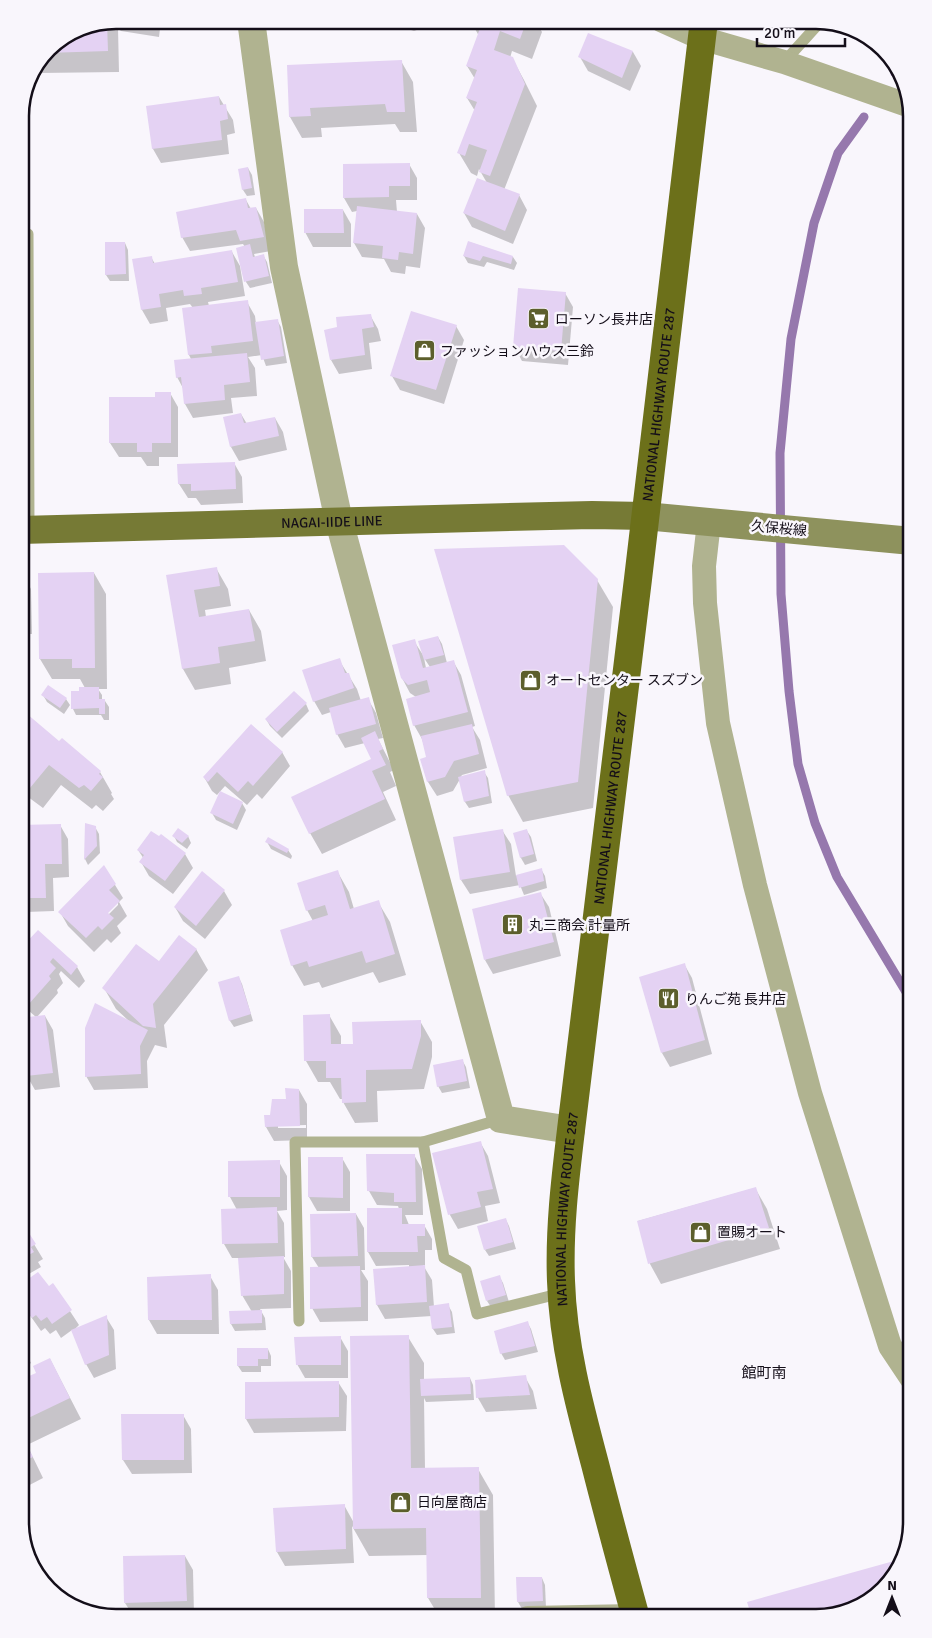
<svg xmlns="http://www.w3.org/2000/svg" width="932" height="1638" viewBox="0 0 932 1638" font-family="Signika,'Noto Sans JP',sans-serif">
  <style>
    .shadow { fill: #0003; fill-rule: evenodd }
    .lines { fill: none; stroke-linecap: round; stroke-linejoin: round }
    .stream { stroke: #9678ad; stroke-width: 9 }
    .building { fill: #e4d2f3 }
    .service { stroke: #b0b390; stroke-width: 11 }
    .minor { stroke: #b0b390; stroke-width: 24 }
    .tertiary { stroke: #b0b390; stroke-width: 28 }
    .secondary { stroke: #8e925d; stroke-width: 28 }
    .primary { stroke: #767a35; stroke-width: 28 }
    .trunk { stroke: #6c701a; stroke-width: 28 }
    .labels { text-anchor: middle; stroke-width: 5; stroke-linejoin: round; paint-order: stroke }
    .poi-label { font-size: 14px; fill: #140e19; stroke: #f9f6fc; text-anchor: start }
    .street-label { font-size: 14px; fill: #140e19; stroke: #f9f6fc }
    .neighbourhood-label { font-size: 15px; fill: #140e19; stroke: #f9f6fc }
    .rim { fill: none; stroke: #140e19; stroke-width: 2.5 }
  </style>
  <rect width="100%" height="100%" fill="#f9f6fc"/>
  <g class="shadow">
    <path d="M116,20H161L159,37L121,31L118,28L119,72L40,73L38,70L48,48L80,27Z"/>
    <path d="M398,20H433L431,25L414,31L402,27Z"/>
    <path d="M470,20H535L542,32L532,59L512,51L510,58H512L524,80L537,106L504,190L519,195L527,210L513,244L472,227L464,213L487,183L479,169L477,176L471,173L459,153L475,111L467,98L475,79L467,66L479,36Z"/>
    <path d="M589,35L633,52L641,66L630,91L588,71L580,57Z"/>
    <path d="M401,61L413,82L417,132H400L395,124L321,128L322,137L302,138L290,117L288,66Z"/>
    <path d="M219,97L233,120L235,133L227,135L229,154L161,163L153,149L147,107Z"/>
    <path d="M409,164L417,178V200H396L397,212L417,214L425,228L420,268L406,266L405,274L391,272L384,259L362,257L354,243L357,211L352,212L344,198Z"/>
    <path d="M248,168L252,175L255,195L247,196L243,190Z"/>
    <path d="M246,200L251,209L256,208L264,222L271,251L254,254L255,257L263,255L267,262L272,283L250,288L246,282L238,249L245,247L243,244L190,251L182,237Z"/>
    <path d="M343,210L351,224V247H313L305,232Z"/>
    <path d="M469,242L513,257L517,263L514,270L487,262L484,267L468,263L464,256Z"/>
    <path d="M125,243L128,250L129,281H110L106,275Z"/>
    <path d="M232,252L240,266L245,296L208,302L209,306L247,302L255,316L256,324L277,320L281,327L287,363L266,366L262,355L248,357L255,368L257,396L231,398L233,413L193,418L185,404L184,390L177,377L191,359L189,355L183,310L193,308L190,304L166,308L168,321L150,324L142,310L134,260L151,257L155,264Z"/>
    <path d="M565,293L573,307L568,365L522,361L514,346Z"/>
    <path d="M370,315L378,329L381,341L369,343L372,369L339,374L331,360Z"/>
    <path d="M456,326L464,340L444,404L400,390L392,376Z"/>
    <path d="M170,393L178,407V457H159V466H147L141,457H119L110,443L156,398Z"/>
    <path d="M241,414L247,424L275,418L283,432L287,450L239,461L231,447Z"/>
    <path d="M20,427L25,436V461H20Z"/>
    <path d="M234,463L242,477L243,503L201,505L196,498H188L179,484V465Z"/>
    <path d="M216,568L228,589L231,606L205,610L206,617L249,610L261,631L266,661L229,668L231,684L195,690L183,669L168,576Z"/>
    <path d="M94,573L106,594L107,689H98L102,695V701H105L109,707V720H104L101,715H76L73,709L80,692L85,688L80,679H52L40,659Z"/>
    <path d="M20,575H23L31,589L32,634H20Z"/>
    <path d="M597,580L613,607L593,808L523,822L508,795Z"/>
    <path d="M438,637L442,644L447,663L453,661L461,675L475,726L472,727L480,740L487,768L462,775L460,778L484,772L488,778L492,803L469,808L465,802L460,779L453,791L437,796L428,782L422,760L428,758L422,739L414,725L416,697L410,693L402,678L414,641L423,655ZM424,658L430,667L426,668Z"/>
    <path d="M339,660L357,689L361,701L368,699L376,713L383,738L378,739L394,770L390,772L396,786L383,792L396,820L322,854L310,833L373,760L365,743L345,748L337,734L331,712L322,715L314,701Z"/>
    <path d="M43,695L66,699L70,705L64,714L47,702Z"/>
    <path d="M306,704L309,711L282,738L270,726L266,719Z"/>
    <path d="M20,710L60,743L100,772L112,793L111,794L114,799L103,811L96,805L92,809L61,785L43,808L20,791Z"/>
    <path d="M251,725L282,752L290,766L262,799L257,794L247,805L225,786L217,795L212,791L204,777Z"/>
    <path d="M242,803L246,810L237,830L216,820L212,813Z"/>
    <path d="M60,825L68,839L69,877L53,878L54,911L26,912L20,902V826Z"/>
    <path d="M86,825L95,827L99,834L100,853L88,865L85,859Z"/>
    <path d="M502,830L511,844L516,876L541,869L545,876L547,888L524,895L520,885L470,894L461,880Z"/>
    <path d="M527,831L531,837L537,861L525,865L521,858L514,834Z"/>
    <path d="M174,836H188L191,843L187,849L177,842Z"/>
    <path d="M267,842L288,850L292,856L291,859L271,849Z"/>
    <path d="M138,850L185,854L193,868L173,894L149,876L141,862L144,859Z"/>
    <path d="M104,867L123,898L119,902L127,916L117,926L121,933L111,943L107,939L94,952L68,926L60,912ZM118,902V905L105,918L103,917Z"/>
    <path d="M337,871L349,892L354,909L378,902L390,922L406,975L379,983L373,972L322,988L319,982L304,986L292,965L313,921L307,910Z"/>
    <path d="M224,891L232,905L205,939L183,921L175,907Z"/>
    <path d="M540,893L549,907L561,956L493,974L485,960Z"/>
    <path d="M38,931L77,967L85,981L79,988L61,971L59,974L63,983L57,990L58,993L37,1017L45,1016L53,1030L60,1087L35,1090L27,1076L25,1060L22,1061L20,1058V951ZM29,1011L36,1017L22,1019Z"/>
    <path d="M196,949L208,970L164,1025L167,1048L155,1045L147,1061L148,1088L94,1090L86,1076L130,1022L116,1009L104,988L159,962Z"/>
    <path d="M684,964L692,978L712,1054L670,1067L662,1053Z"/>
    <path d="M239,978L242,984L253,1021L234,1027L230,1021L219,983Z"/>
    <path d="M329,1015L341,1036V1045H354L420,1021L432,1042V1057L424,1089L377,1091L378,1122L355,1123L343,1102V1099H340L330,1082H318L306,1061L304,1016Z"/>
    <path d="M462,1060L466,1067L470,1088L442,1093L438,1086Z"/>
    <path d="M299,1090L307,1104V1140L274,1141L266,1127L287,1100ZM306,1125V1128H278V1126Z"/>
    <path d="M480,1142L488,1156L500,1203L485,1206L488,1221L458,1229L450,1215L434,1154Z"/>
    <path d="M414,1155L422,1169L423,1215H405L409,1225H424L432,1239V1250H425V1265H423L432,1280L434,1307L448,1305L452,1312L455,1333L437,1335L433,1329L432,1316L385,1319L377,1305L374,1270L409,1268V1265L376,1266L368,1252L399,1209L398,1206L377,1205L369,1191Z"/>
    <path d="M342,1158L350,1172V1211H317L309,1197Z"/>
    <path d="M279,1162L287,1176V1210L277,1211L284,1223L285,1257H283L291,1271V1308L260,1309L265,1318L266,1330L235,1331L231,1324L252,1312L242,1295L239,1258H232L224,1244L237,1210L230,1197Z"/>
    <path d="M755,1188L767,1209L780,1249L661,1284L650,1264L638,1221Z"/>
    <path d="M356,1214L364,1228L365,1270H361L368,1281V1321L320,1322L312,1308L319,1268L312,1257L311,1215Z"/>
    <path d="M506,1220L509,1226L516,1249L489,1256L485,1250Z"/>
    <path d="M20,1221L43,1259L38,1262L41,1267L20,1279L23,1284L48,1288L53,1285L79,1325L75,1329L106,1317L114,1330L116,1369L94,1378L86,1364L72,1330L61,1338L56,1330L50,1334L45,1328L41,1331L20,1301Z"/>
    <path d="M210,1276L218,1290L219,1334H157L149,1320Z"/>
    <path d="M499,1276L503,1283L509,1302L491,1307L487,1301Z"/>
    <path d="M527,1322L531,1329L538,1352L505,1360L501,1353Z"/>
    <path d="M340,1337L348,1351V1378H305L297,1364Z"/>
    <path d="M408,1337L424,1363V1380L470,1378L473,1385L474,1400L426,1402L424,1398L425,1469H478L493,1495L495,1618H440L428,1598V1555L369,1556L352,1526L354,1563L285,1566L277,1552L344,1505L354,1523Z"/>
    <path d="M20,1344L31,1363L20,1370Z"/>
    <path d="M268,1349L271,1356V1366H261V1372H242L238,1366Z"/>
    <path d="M50,1359L81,1419L27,1445L43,1478L20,1490V1382L38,1373Z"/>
    <path d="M525,1377L533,1391L537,1409L486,1412L478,1398L476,1381Z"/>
    <path d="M338,1382L347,1396L346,1431L254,1433L246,1419Z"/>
    <path d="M183,1415L191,1429L192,1473L132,1474L123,1460Z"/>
    <path d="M185,1556L193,1570L194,1615L134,1617L125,1603Z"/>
    <path d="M542,1578L545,1585L546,1608L522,1609L518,1602Z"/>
  </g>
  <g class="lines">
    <g class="stream">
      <path d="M895,73L898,69"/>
      <path d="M864,117L838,153L814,223L791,339L780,453L781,594L789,691L798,764L815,823L837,877L912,1002"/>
    </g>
  </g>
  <g class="building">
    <path d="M475,20H527L520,39L500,31L494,50L513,57L525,84L490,176L479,172L487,150L469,144L465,156L457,153L477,102L466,98L477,70L466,66L482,23Z"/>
    <path d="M107,22L108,51L46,53L48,48L80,27Z"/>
    <path d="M588,33L633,51L622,78L578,57Z"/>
    <path d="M402,60L405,112H387L385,104L310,108L311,116L289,117L287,65Z"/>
    <path d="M219,96L220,105L226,104L228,119L220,121L222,140L152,149L146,106Z"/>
    <path d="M410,163V186H389V197L343,198V164Z"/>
    <path d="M248,167L252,188L242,190L238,169Z"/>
    <path d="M477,178L520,194L505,231L463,213Z"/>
    <path d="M246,198L248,208L256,207L264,237L240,241L236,230L181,238L176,212Z"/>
    <path d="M357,206L417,213L413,254L399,252L398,260L382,258L383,246L353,243Z"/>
    <path d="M304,209H343L344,233H304Z"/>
    <path d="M468,241L513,256L511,264L483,256L480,261L463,256Z"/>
    <path d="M105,242H125L126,274L105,275Z"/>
    <path d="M250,244L253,257L264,254L269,276L244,282L236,248Z"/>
    <path d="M232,250L238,282L201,288L202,294L184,296L183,290L159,294L161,307L141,310L132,259L152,256L153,263Z"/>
    <path d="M518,288L566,292L561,351L513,347Z"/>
    <path d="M248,300L253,341L211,346L212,353L188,355L182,308Z"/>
    <path d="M411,311L457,325L436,390L390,376Z"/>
    <path d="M371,314L374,327L362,329L365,355L330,360L324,330L337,327L336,317Z"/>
    <path d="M278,319L284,356L261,360L255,322Z"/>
    <path d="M247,353L250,382L224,385L225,400L184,404L181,377L176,378L174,360Z"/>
    <path d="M155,392H171V443H152V452H137V443H109V397H155Z"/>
    <path d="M241,413L244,423L275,417L279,436L230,447L223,417Z"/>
    <path d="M235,462L236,489L191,491V484H178L177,464Z"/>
    <path d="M564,545L598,579L578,782L507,796L434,549Z"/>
    <path d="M217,567L220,586L194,590L199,617L249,609L255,641L218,647L220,663L182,669L166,575Z"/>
    <path d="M94,572L95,668H72V659H39L38,573Z"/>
    <path d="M20,574H24L25,620H20Z"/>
    <path d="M438,636L444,655L424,660L418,641Z"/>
    <path d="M415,639L423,668L454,660L468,712L413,726L406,699L430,692L427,680L408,685L401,678L392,645Z"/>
    <path d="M340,658L345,673H349L354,688L313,702L302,670Z"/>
    <path d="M48,685L67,698L60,708L41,695Z"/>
    <path d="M79,687H99V699H105V714H99V708L71,709V691H79Z"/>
    <path d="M294,691L307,703L277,732L265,719Z"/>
    <path d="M369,697L376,724L336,735L329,708Z"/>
    <path d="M20,708L59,741L62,738L101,771L99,774L103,777L91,791L84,785L79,788L49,765L30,788L20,780Z"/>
    <path d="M251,724L283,752L253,786L248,781L238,792L217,772L208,782L203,777Z"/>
    <path d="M472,724L479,754L454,761L445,777L427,782L420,759L426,757L421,736Z"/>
    <path d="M375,731L383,749L379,751L386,765L372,771L385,799L309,834L291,797L371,759L361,738Z"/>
    <path d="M485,770L489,796L464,802L458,777Z"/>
    <path d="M220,791L243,802L233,824L210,813Z"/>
    <path d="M85,823L96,826L97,846L84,860Z"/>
    <path d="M61,824L62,864H45L46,898H20V825Z"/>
    <path d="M178,828L189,836L182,843L172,836Z"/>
    <path d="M503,829L510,872L460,880L453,837Z"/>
    <path d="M527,829L534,854L520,858L513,833Z"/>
    <path d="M151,831L159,836L161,834L186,853L165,881L139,862L144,855L137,850Z"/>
    <path d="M268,837L289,849L287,853L265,842Z"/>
    <path d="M104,865L116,884L109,890L120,901L108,913L114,918L102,930L98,926L86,938L58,912Z"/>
    <path d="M542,868L544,881L519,888L516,875Z"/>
    <path d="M338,870L350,909L379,900L395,954L366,963L362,951L309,967L307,961L291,966L280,930L328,915L325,905L306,911L297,883Z"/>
    <path d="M202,871L225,890L196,926L174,907Z"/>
    <path d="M541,892L554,942L484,960L472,909Z"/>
    <path d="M38,930L78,966L71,975L53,958L50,962L56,968L49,976L51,979L28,1005L20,998V949Z"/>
    <path d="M179,935L197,949L153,1004L156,1028L143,1026L102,988L136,944L159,961Z"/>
    <path d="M685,963L705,1040L661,1053L639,977Z"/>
    <path d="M239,976L251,1014L229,1021L218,982Z"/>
    <path d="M95,1003L148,1030L140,1046L141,1074L85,1077V1028Z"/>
    <path d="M330,1014L331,1044H353L352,1022L421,1020V1036L412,1069L366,1070V1102L342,1103L341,1078H326V1061H304L303,1015Z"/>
    <path d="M45,1015L53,1073L26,1076L22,1045L20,1046V1018Z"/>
    <path d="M463,1059L467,1081L437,1087L433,1065Z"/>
    <path d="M285,1088L299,1089L300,1126L265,1127L264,1115H270L272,1099H286Z"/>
    <path d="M481,1141L493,1189L477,1192L481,1207L448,1215L432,1153Z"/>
    <path d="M366,1154H415L416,1202H394V1193L367,1191Z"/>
    <path d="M308,1157H343V1198L308,1197Z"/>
    <path d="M280,1160V1197H228V1161Z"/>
    <path d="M756,1187L769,1228L648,1264L637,1221Z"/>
    <path d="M277,1207L278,1243L222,1244L221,1209Z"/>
    <path d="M367,1208H402V1224H425V1236H417L418,1252H367Z"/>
    <path d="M356,1213L358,1256L311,1257L310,1214Z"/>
    <path d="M506,1218L513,1242L484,1250L477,1226Z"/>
    <path d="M20,1219L36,1244L31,1247L34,1252L20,1260Z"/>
    <path d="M284,1256V1294L241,1296L238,1258Z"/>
    <path d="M425,1265L427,1302L376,1305L373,1269Z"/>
    <path d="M360,1266L361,1307L310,1309V1267Z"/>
    <path d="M38,1272L49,1286L53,1283L72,1310L52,1324L47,1317L41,1321L36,1315L32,1318L20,1301V1277L24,1282Z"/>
    <path d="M211,1274L212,1320H148L147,1277Z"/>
    <path d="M500,1275L506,1295L486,1301L480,1281Z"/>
    <path d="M449,1303L452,1327L432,1329L429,1306Z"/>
    <path d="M262,1310V1323L230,1324L229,1311Z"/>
    <path d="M107,1315L109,1355L85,1365L71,1330Z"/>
    <path d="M528,1321L535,1346L500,1354L494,1331Z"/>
    <path d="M409,1335L411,1468L479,1467L481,1598H427L426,1528L353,1529L350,1336Z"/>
    <path d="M341,1336V1365H296L294,1337Z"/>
    <path d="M237,1348H268V1359H258V1366H237Z"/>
    <path d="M50,1358L70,1398L20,1422V1380L36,1373L33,1366Z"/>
    <path d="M526,1375L530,1395L476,1398L475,1380Z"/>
    <path d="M470,1377L471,1394L421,1396L420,1379Z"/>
    <path d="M339,1381V1417L245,1419V1382Z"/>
    <path d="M121,1414H184V1460H122Z"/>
    <path d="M20,1431L33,1457L20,1463Z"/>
    <path d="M345,1504L346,1549L276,1552L273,1508Z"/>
    <path d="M185,1555L187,1601L124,1603L123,1556Z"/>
    <path d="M901,1559L896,1575L858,1608L816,1618H752L747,1602Z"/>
    <path d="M516,1577H542L543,1601L517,1602Z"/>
  </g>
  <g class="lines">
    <g class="service">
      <path d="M784,62L822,20"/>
      <path d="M28,234L29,530"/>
      <path d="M423,1142L444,1258L466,1270L477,1314L562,1293"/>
      <path d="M299,1321L295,1142H423L501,1119"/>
    </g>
    <g class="minor">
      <path d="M661,20L701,38L784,62L910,106"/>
      <path d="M709,522L704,566L705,603L718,723L755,885L810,1093L890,1346L912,1379"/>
      <path d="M528,1618L635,1616"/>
    </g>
    <path class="tertiary" d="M251,20L284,267L339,521L501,1119L571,1130"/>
    <path class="secondary" d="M645,516L912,541"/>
    <path class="primary" id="s1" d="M20,530L473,518L592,515L645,516"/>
    <path class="trunk" id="s2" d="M636,1618C622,1567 608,1515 595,1464C579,1404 563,1344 561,1281C559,1230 565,1180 571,1130L638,579L704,20"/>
  </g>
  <defs>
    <symbol id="supermarket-square" viewBox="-11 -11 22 22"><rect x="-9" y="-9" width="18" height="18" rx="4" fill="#5c5f2c" stroke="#f9f6fc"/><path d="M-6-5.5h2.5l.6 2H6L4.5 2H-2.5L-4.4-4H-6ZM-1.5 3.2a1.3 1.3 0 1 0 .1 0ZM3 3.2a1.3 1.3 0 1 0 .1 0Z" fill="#fff"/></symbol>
    <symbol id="shop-square" viewBox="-11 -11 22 22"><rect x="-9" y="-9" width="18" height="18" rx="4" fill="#5c5f2c" stroke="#f9f6fc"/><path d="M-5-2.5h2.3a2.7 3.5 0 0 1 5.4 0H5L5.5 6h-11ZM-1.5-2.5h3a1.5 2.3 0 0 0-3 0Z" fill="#fff"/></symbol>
    <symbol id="building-square" viewBox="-11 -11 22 22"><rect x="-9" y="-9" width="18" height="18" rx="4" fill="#5c5f2c" stroke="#f9f6fc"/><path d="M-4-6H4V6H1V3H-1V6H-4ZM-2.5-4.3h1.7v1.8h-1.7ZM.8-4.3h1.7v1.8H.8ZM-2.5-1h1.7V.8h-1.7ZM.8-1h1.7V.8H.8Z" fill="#fff"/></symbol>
    <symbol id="restaurant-square" viewBox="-11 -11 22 22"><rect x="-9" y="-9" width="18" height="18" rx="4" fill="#5c5f2c" stroke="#f9f6fc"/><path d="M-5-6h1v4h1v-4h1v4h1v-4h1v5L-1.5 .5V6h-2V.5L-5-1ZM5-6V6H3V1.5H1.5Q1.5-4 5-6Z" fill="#fff"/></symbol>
  </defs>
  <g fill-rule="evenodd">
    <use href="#supermarket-square" x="526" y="306" width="25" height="25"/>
    <use href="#shop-square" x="412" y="338" width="25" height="25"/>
    <use href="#shop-square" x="518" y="668" width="25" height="25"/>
    <use href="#building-square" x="500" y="912" width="25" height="25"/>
    <use href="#restaurant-square" x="656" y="986" width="25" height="25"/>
    <use href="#shop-square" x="688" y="1220" width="25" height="25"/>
    <use href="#shop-square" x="388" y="1490" width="25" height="25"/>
  </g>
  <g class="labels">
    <g class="poi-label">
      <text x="555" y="324">ローソン長井店</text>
      <text x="440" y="356">ファッションハウス三鈴</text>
      <text x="546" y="685">オートセンター スズブン</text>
      <text x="529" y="930">丸三商会 計量所</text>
      <text x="685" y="1004">りんご苑 長井店</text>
      <text x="717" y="1237">置賜オート</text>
      <text x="417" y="1507">日向屋商店</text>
    </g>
    <g class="street-label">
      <text dy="5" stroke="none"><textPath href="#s2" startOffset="1228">NATIONAL HIGHWAY ROUTE 287</textPath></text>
      <text dy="5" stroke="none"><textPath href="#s1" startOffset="312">NAGAI-IIDE LINE</textPath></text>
      <text transform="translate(779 528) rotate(5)" y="5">久保桜線</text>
      <text dy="5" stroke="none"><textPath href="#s2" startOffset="822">NATIONAL HIGHWAY ROUTE 287</textPath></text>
      <text dy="5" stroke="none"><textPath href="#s2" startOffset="418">NATIONAL HIGHWAY ROUTE 287</textPath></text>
    </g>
    <g class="neighbourhood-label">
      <text x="764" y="1378">館町南</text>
    </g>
  </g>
  <path d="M0 0H932V1638H0ZM116 29H816A87 87 0 0 1 903 116V1522A87 87 0 0 1 816 1609H116A87 87 0 0 1 29 1522V116A87 87 0 0 1 116 29Z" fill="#f9f6fc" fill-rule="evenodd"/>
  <path class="rim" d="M116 29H816A87 87 0 0 1 903 116V1522A87 87 0 0 1 816 1609H116A87 87 0 0 1 29 1522V116A87 87 0 0 1 116 29Z"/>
  <g transform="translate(892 1598)" stroke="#f9f6fc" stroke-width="4" paint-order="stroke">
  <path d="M0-4L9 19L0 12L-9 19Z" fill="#140e19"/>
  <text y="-8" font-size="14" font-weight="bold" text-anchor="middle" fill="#140e19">N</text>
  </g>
  <path d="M757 38v8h88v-8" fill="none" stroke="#140e19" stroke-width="2.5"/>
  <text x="764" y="38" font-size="15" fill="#140e19" stroke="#f9f6fc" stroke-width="4" paint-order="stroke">20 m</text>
</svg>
